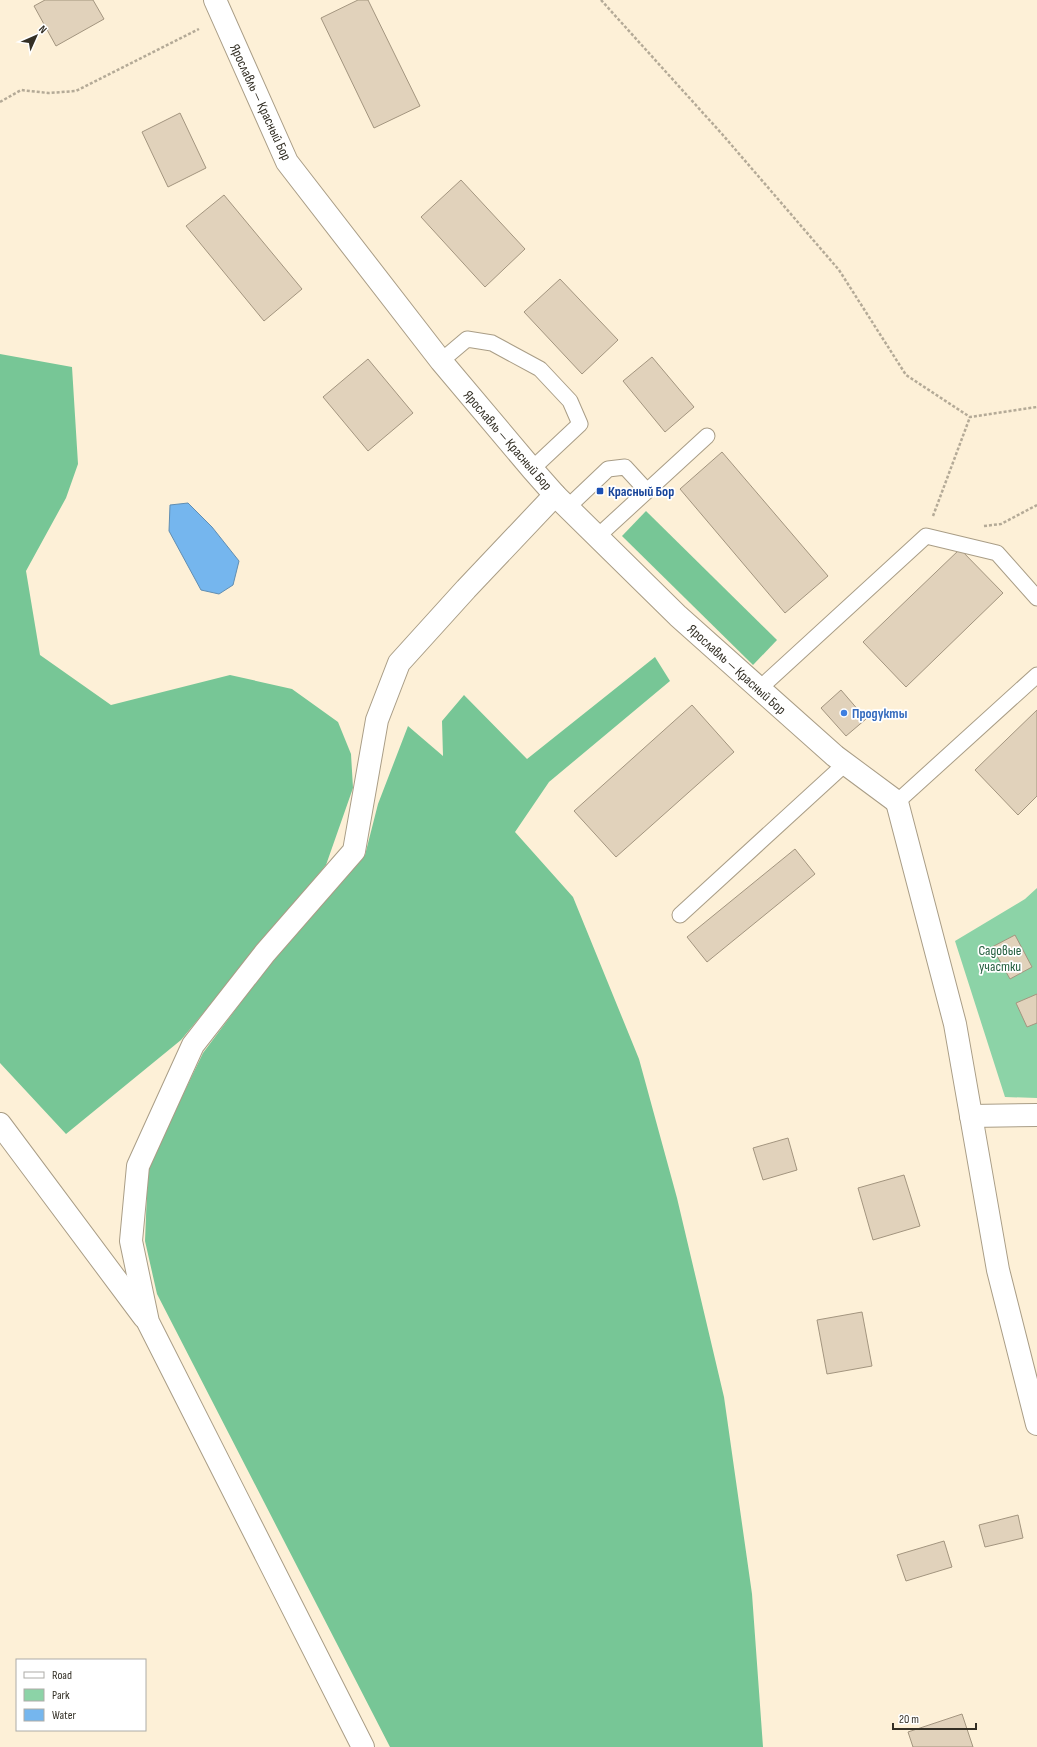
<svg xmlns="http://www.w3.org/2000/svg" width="1037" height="1747" viewBox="0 0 1037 1747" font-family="'Sofia Sans Condensed',sans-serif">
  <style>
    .green { fill: #8cd3a7 }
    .forest { fill: #77c696 }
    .water { fill: #75b6ee; stroke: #618eb2 }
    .building { fill: #e1d2bb; stroke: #a3957f }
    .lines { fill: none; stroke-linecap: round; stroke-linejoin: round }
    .lane-casing { stroke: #a99d86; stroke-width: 17 }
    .street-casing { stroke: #a99d86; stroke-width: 24 }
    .secondary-casing { stroke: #a99d86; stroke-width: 24 }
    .path { stroke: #b4aa97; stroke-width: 2.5; stroke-dasharray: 3 2; stroke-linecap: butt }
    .lane { stroke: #fff; stroke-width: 15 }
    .street { stroke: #fff; stroke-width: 22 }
    .secondary { stroke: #fff; stroke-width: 22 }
    .transit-dot { fill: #1a4fb4; stroke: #fff; stroke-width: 1.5 }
    .shop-dot { fill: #3f7fe0; stroke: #fff; stroke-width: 1.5 }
    .labels { text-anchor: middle; stroke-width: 3.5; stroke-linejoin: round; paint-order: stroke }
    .street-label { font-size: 14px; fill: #332f25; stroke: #fff }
    .transit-label { font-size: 14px; font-weight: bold; fill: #164399; stroke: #fff; text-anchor: start }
    .shop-label { font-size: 14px; font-weight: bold; fill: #366cbe; stroke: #fff; text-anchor: start }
    .park-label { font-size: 14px; fill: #245e3e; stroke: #fff }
  </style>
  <rect width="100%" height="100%" fill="#fdf0d7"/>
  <path class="green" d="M1037,888V1098L1005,1097L955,941L1025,899Z"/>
  <g class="forest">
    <path d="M0,354L72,367L78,464L66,498L26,571L40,655L111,705L230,675L292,689L338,722L351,754L353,788L326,865L181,1040L66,1134L0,1063Z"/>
    <path d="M646,511L777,640L753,665L622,536Z"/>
    <path d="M655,657L670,681L549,782L515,832L573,897L639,1059L677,1198L724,1397L752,1594L763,1747H390L157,1294L145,1241L148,1167L203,1053L271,962L365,855L378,804L408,726L443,756L442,721L464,695L527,759Z"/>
  </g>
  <path class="water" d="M188,503L212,527L239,561L233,585L219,594L201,590L169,531L170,505Z"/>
  <g class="building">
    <path d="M45,0H93L104,19L56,46L34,6Z"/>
    <path d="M358,0H368L420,106L374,128L321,18Z"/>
    <path d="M180,113L206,168L168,187L142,132Z"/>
    <path d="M461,180L525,249L485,287L421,217Z"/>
    <path d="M224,195L302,289L264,321L186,226Z"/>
    <path d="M560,279L618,340L582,374L524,312Z"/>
    <path d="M652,357L694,407L665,432L623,381Z"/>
    <path d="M368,359L413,413L368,451L323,397Z"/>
    <path d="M722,452L828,576L785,613L680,489Z"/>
    <path d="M960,549L1003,593L906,687L863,642Z"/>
    <path d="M841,690L866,719L846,736L821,708Z"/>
    <path d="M692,705L734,752L616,857L574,811Z"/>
    <path d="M1037,710V796L1018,815L975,770Z"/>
    <path d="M795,849L815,874L707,962L687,937Z"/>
    <path d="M1015,935L1032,967L1010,979L992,947Z"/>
    <path d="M1037,994V1023L1027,1027L1016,1003Z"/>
    <path d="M788,1138L797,1170L763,1180L753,1148Z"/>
    <path d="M904,1175L920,1226L873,1240L858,1188Z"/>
    <path d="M862,1312L872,1366L827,1374L817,1320Z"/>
    <path d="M1018,1515L1023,1538L985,1547L979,1525Z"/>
    <path d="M944,1541L952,1567L906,1581L897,1555Z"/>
    <path d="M962,1714L973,1747H913L908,1732Z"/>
  </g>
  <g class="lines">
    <defs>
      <g id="lane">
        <path d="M441,361L467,339L492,343L540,369L570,401L580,424L532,469"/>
        <path d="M568,507L608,469L625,467L647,491"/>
        <path d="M597,537L707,436"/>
        <path d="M759,689L926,536L997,553L1037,598"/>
        <path d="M897,802L1037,675"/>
        <path d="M680,915L845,764"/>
      </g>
      <g id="street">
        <path d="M897,802L955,1024L998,1270L1037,1424"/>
        <path d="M971,1116L1037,1115"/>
        <path d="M0,1124L144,1317"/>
        <path d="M363,1747L148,1322L131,1241L138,1166L193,1045L265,953L354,851L377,720L399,663L466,589L555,495"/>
      </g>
      <path id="secondary" d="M215,0L287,162L441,361L532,469L555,495L678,616L835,756L897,802"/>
    </defs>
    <use href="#lane" class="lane-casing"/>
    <use href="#street" class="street-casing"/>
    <use href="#secondary" class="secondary-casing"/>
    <g class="path">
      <path d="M601,0L722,134L839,270L906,375L970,417L1037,407"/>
      <path d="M0,102L21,90L48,93L76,91L199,29"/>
      <path d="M933,516L970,417"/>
      <path d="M984,526L1001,524L1037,505"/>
    </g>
    <use href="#lane" class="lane"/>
    <use href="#street" class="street"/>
    <use href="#secondary" class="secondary"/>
  </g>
  <rect class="transit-dot" x="596" y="487" width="8" height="8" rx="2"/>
  <circle class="shop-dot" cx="844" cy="713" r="4"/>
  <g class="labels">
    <g class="street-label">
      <text transform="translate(261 102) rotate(65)" y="5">Ярославль — Красный Бор</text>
      <text transform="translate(508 440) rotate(49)" y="5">Ярославль — Красный Бор</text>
      <text transform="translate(737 669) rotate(42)" y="5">Ярославль — Красный Бор</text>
    </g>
    <g class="transit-label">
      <text x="608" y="496">Красный Бор</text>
    </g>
    <g class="shop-label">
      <text x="852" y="718">Продукты</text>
    </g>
    <g class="park-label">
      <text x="1000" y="955">Садовые<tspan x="1000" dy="16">участки</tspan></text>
    </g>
  </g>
  <rect x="16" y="1659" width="130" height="72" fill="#ffffff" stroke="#adaca8"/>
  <rect x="24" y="1672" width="20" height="6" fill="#ffffff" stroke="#adaca8"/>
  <text x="52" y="1679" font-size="12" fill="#332f25">Road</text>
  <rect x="24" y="1689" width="20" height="12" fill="#8cd3a7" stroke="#adaca8"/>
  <text x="52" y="1699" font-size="12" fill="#332f25">Park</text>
  <rect x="24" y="1709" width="20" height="12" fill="#75b6ee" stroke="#adaca8"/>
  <text x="52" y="1719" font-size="12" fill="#332f25">Water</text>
  <g transform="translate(36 36) rotate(45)" stroke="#ffffff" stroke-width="3" paint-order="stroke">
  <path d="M0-3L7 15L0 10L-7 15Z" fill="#332f25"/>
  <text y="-6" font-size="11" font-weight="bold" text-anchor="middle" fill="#332f25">N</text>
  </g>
  <path d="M893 1723v6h83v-6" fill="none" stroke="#332f25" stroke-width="2"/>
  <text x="899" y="1723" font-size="12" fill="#332f25" stroke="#ffffff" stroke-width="3" paint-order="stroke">20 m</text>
</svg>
